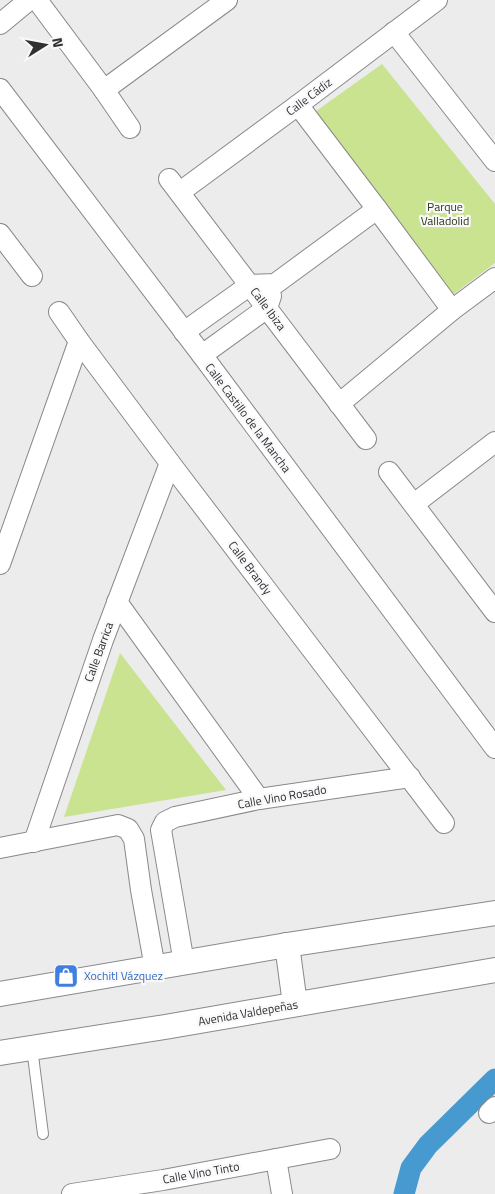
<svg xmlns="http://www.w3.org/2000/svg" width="495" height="1194" viewBox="0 0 495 1194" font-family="'Titillium Web',sans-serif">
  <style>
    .green { fill: #c9e390 }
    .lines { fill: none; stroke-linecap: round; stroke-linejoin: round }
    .canal { stroke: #479acf; stroke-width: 21 }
    .service-casing { stroke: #89898a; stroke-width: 12 }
    .minor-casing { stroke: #89898a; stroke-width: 22 }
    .tertiary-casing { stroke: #89898a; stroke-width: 26 }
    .service { stroke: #fff; stroke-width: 10 }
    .minor { stroke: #fff; stroke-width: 20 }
    .tertiary { stroke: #fff; stroke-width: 24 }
    .labels { text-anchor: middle; stroke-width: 4.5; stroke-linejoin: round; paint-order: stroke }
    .street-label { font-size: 12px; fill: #313131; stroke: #f9f9fb }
    .park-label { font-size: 12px; fill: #2e3815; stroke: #f9f9fb }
    .shop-label { font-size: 12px; fill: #366cbe; stroke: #f9f9fb; text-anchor: start }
  </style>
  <rect width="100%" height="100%" fill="#ececed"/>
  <g class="green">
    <path d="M382,64L495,204V263L450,297L312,114Z"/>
    <path d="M120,653L226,790L64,817Z"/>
  </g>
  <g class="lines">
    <path class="canal" d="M404,1194L411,1168L428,1145L495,1079"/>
    <defs>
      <path id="service" d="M32,1048L43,1134"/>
      <g id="minor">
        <path d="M37,0L104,90L130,128"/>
        <path d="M0,24L29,0"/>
        <path d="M394,32L495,161"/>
        <path d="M0,89L202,355L495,748"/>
        <path d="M104,90L227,0"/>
        <path d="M298,105L377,209L452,310"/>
        <path d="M169,179L366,439"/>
        <path d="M180,192L298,105L437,0"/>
        <path d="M0,234L32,276"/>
        <path d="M59,312L79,341L170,463L444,823"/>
        <path d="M184,332L250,285L275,284L377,209"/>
        <path d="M202,355L267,308L271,296"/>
        <path d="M339,404L452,310L495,278"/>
        <path d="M389,472L495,612"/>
        <path d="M414,504L495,442"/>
        <path d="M0,564L79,341"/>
        <path d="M117,602L259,799"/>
        <path d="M34,842L103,640L170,463"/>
        <path d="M0,848L118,825L128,829L134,839L141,890L155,968"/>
        <path d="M184,963L161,830L165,822L175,817L259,799L410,777"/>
        <path d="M489,1113L495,1107"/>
        <path d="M276,1159L282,1194"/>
        <path d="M72,1194L163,1180L330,1149"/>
      </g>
      <g id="tertiary">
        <path d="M287,945L295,1004"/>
        <path d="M0,994L287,945L495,913"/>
        <path d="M0,1053L165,1027L495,970"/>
      </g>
    </defs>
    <use href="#service" class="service-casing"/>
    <use href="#minor" class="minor-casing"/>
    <use href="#tertiary" class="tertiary-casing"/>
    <use href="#service" class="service"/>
    <use href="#minor" class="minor"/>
    <use href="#tertiary" class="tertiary"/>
  </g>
  <defs>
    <symbol id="shop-square" viewBox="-11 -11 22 22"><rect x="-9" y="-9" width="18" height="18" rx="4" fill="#3f7fe0" stroke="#f9f9fb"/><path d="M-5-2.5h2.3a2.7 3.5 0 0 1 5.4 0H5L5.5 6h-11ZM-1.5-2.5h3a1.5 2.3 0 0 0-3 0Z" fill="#fff"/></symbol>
  </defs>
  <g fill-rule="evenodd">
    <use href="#shop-square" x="52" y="962" width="28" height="28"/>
  </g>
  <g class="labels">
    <g class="street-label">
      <text transform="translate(309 97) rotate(-37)" y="4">Calle Cádiz</text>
      <text transform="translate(268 309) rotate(53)" y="4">Calle Ibiza</text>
      <text transform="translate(248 418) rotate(53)" y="4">Calle Castillo de la Mancha</text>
      <text transform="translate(250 568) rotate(53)" y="4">Calle Brandy</text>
      <text transform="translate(99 652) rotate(-70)" y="4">Calle Barrica</text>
      <text transform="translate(282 797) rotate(-10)" y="4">Calle Vino Rosado</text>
      <text transform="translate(248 1013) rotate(-10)" y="4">Avenida Valdepeñas</text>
      <text transform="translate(201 1173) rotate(-10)" y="4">Calle Vino Tinto</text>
    </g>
    <g class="park-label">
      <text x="445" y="211">Parque<tspan x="445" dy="14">Valladolid</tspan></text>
    </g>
    <g class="shop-label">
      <text x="84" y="980">Xochitl Vázquez</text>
    </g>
  </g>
  <g transform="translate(45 45) rotate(79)" stroke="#f9f9fb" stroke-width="4" paint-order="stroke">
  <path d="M0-4L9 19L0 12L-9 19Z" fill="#313131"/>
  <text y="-8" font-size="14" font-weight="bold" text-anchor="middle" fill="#313131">N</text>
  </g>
</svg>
